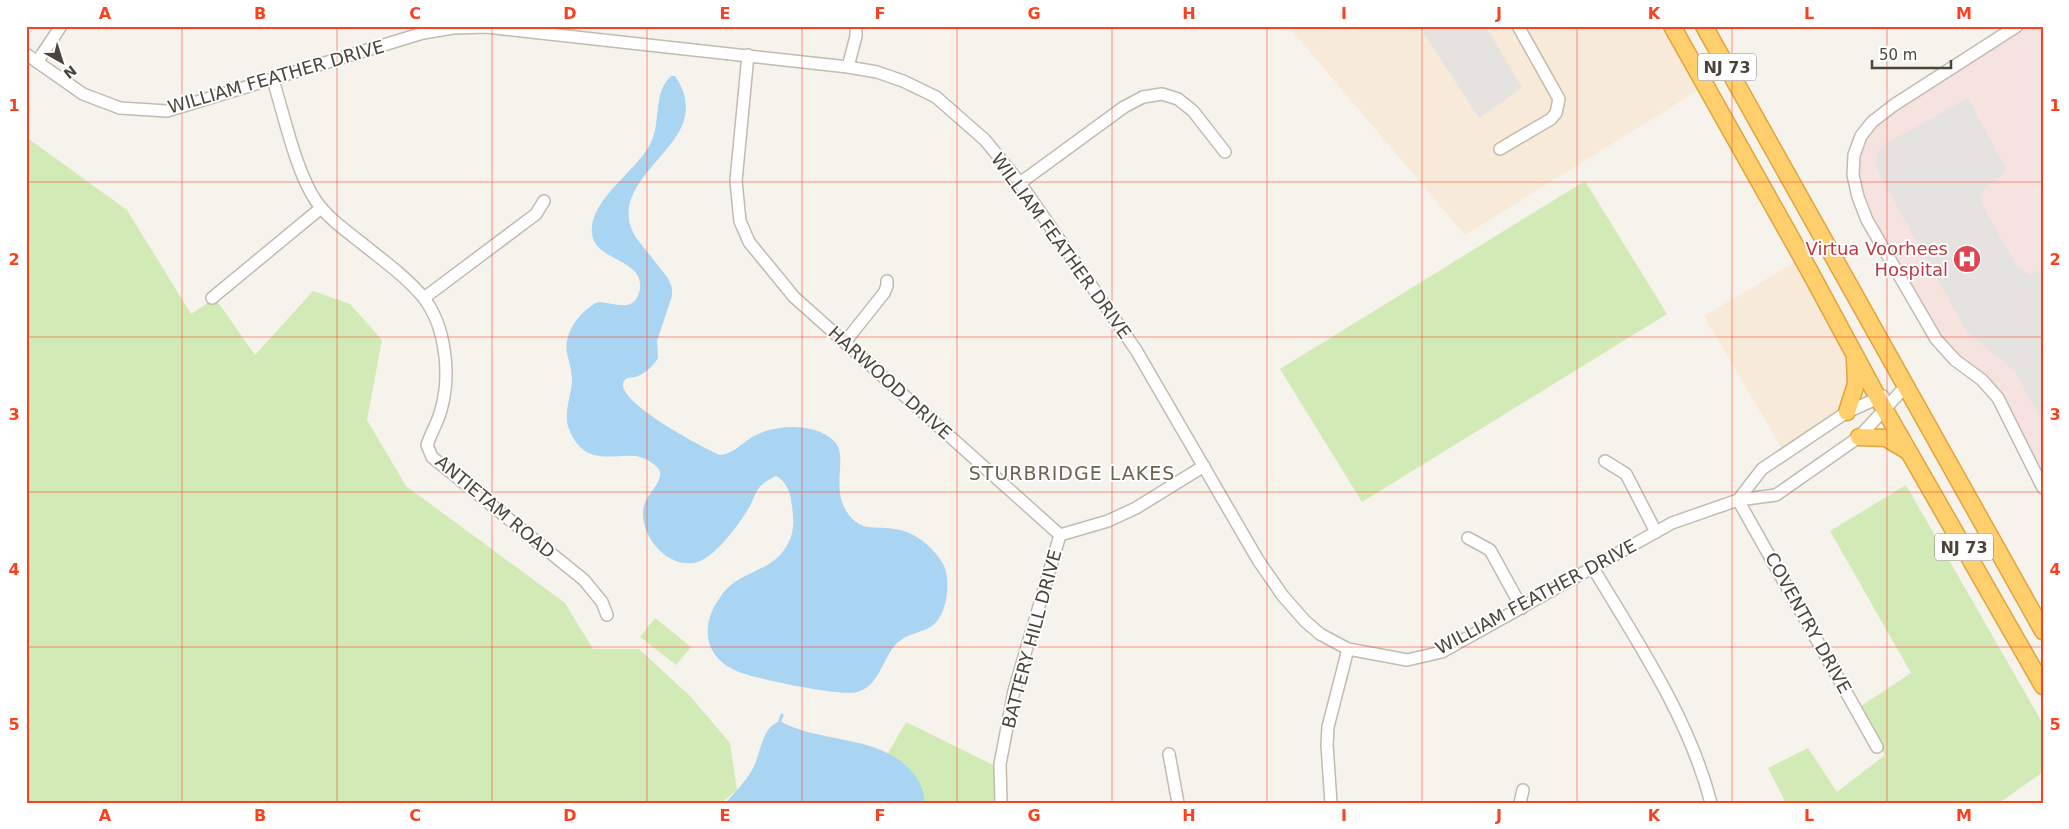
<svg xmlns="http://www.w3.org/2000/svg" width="2069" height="829" viewBox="0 0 2069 829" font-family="'DejaVu Sans',sans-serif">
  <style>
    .commercial { fill: #f7ead8 }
    .medical { fill: #f6e3e0 }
    .green { fill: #d2eab5 }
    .parking { fill: #e5e3e0 }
    .water { fill: #a9d4f2 }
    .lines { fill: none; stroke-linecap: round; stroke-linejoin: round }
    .stream { stroke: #a9d4f2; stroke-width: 3 }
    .minor-casing { stroke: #c2bbae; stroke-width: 14 }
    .highway-casing { stroke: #e0a43c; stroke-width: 19 }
    .minor { stroke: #fff; stroke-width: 11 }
    .highway { stroke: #ffcf6e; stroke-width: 16 }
    .grid { fill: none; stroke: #fc3f1d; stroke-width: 1; stroke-opacity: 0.55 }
    .labels { text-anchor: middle; stroke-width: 4; stroke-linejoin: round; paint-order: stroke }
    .shield { fill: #fff; stroke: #817c74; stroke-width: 1 }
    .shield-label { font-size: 16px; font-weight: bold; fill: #4b4439 }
    .street-label { font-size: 18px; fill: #4b4439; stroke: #fff }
    .health-label { font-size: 18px; fill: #be3a42; stroke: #fff; text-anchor: end }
    .neighbourhood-label { font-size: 19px; letter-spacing: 1px; fill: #6e6250; stroke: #fff }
    .neatline { fill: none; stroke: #fc3f1d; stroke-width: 2 }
    .grid-label { font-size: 16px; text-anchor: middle; font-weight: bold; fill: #fc3f1d }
  </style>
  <rect width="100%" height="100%" fill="#f6f3ec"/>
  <g class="commercial">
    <path d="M1288,26H1672L1705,86L1465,235Z"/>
    <path d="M1802,258L1854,355L1847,412L1785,454L1704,316Z"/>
  </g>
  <path class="medical" d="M2017,26H2043V488L1998,397L1955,360L1867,220L1854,155L1872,122Z"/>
  <g class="green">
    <path d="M26,137L127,210L191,314L215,298L255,355L313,291L350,304L382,340L367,420L406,486L565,603L593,649H639L690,696L730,743L737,790L721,803H26Z"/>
    <path d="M1585,181L1667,314L1362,502L1280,369Z"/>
    <path d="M1906,485L2043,724V772L1999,803H1786L1768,768L1808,748L1837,792L1885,755L1858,708L1911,673L1830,531Z"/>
    <path d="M655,618L691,647L676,665L640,637Z"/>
    <path d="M906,722L1001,769L1009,803H921L888,753Z"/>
  </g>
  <g class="parking">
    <path d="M1419,26H1486L1522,88L1479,118Z"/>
    <path d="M1968,98L2007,170L1987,187L1981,194L1982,204L2017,267L2029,275L2043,269V423L2015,372L1966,331L1876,168L1878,152L1883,145Z"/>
  </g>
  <g class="water">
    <path d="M671,76H675C683,87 688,102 685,116C678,156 604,189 637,239L668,278L672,288V296L657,341L658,358C654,365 646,373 638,376C634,378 627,376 624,381C612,400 705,449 720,455C733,454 743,442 754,436C776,424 816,422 835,442C850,459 825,496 856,522C865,529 875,527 885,528C909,528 929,542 942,562C952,577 948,615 932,626C922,633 908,633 897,643C882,658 880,686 857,692C840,697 757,679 739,672C708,660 700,633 715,605C720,598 724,590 731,585C748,571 771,569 784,550C796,533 794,519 791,500C790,491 784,479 776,476C770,479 762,483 759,488C755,493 753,500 750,506C740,523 714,560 694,563C666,567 642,537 643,512C643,496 662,485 660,472C659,468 656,466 652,463C629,442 588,478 569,429C563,415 571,396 572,381C572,371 569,362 567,353C564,337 574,320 586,310C589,308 593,304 596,303C607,299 632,316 639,293C649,259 595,262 592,234C588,202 633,173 648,148C663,125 651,95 671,76Z"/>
    <path d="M780,721C822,745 885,733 916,777C921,784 925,794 924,803H725C735,793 745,782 752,770C761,755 761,727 780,721Z"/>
  </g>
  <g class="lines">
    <path class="stream" d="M779,724L782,715"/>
    <defs>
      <g id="minor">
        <path d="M2017,26L1894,105L1872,122L1861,136L1854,155L1853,175L1858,197L1867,220L1936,339L1955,360L1982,380L1998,398L2043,488"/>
        <path d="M26,54L83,94L120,108L167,111L423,33L453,28L486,27L848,67L877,72L903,81L936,97L985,140L1020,183L1136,350L1258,560L1283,596L1305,621L1320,634L1348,649L1407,660L1442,652L1672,523L1738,500L1776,495L1859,437L1905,387"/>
        <path d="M748,55L736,181L740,221L749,242L794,297L1060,535L1108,521L1136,508L1204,466"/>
        <path d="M37,62L61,26"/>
        <path d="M848,67L856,36V26"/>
        <path d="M273,80C284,115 296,172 316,201C329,220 351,234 369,249C388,264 408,279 423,297C446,326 451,375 441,410C438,422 431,433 427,445L432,457L584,580L602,602L607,615"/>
        <path d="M1500,149L1551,119L1556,113L1559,99L1518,26"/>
        <path d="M1020,183L1124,107L1143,97L1162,94L1178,99L1193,111L1225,152"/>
        <path d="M212,298L321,208"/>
        <path d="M424,298L536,214L544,201"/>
        <path d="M845,342L884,293L887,286V281"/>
        <path d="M1605,461L1626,474L1656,532"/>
        <path d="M1738,500L1877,747"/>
        <path d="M1738,500L1762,469L1847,412L1883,396"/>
        <path d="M1468,538L1490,550L1522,608"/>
        <path d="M1593,568C1638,643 1689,718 1711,803"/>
        <path d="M1169,754L1178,803"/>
        <path d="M1001,803L1000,764L1014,691L1060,535"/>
        <path d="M1331,803L1327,745L1328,727L1348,649"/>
        <path d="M1520,803L1523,790"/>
      </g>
      <g id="highway">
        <path d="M1672,26L1809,270L1878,398L2043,686"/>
        <path d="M1704,26L2043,631"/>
        <path d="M1847,412L1856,384L1855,359"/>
        <path d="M1859,437L1886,438L1906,450"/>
      </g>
    </defs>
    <use href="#minor" class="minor-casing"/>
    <use href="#highway" class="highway-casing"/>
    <use href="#minor" class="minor"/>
    <use href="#highway" class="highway"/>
  </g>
  <path class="grid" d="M182,26V803M337,26V803M492,26V803M647,26V803M802,26V803M957,26V803M1112,26V803M1267,26V803M1422,26V803M1577,26V803M1732,26V803M1887,26V803M26,182H2043M26,337H2043M26,492H2043M26,647H2043"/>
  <defs>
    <symbol id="hospital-disc" viewBox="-11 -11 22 22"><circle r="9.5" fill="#e0444e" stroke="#fff"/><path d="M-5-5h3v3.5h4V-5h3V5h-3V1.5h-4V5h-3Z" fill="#fff"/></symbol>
  </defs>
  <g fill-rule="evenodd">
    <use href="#hospital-disc" x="1951" y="243" width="32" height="32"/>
  </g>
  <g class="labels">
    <g class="shield">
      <rect x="1698" y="53.5" width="58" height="27" rx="4"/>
      <rect x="1935" y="533.5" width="58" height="27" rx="4"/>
    </g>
    <g class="shield-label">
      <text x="1727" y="73">NJ 73</text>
      <text x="1964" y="553">NJ 73</text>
    </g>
    <g class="street-label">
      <text transform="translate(276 77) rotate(-16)" y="6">WILLIAM FEATHER DRIVE</text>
      <text transform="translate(1061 246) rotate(54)" y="6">WILLIAM FEATHER DRIVE</text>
      <text transform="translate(890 383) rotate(42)" y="6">HARWOOD DRIVE</text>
      <text transform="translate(495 507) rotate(40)" y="6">ANTIETAM ROAD</text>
      <text transform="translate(1536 597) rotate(-28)" y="6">WILLIAM FEATHER DRIVE</text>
      <text transform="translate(1808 623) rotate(61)" y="6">COVENTRY DRIVE</text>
      <text transform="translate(1032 639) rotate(-75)" y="6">BATTERY HILL DRIVE</text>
    </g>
    <g class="health-label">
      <text x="1948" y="255">Virtua Voorhees<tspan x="1948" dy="21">Hospital</tspan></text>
    </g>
    <g class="neighbourhood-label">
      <text x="1072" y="480">STURBRIDGE LAKES</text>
    </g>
  </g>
  <rect width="2069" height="829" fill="none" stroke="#ffffff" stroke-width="55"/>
  <g transform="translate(62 62) rotate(141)" stroke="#ffffff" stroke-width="4" paint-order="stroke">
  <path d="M0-4L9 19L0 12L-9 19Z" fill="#4b4439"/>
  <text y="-8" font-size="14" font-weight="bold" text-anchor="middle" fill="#4b4439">N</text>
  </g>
  <path d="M1872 60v8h79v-8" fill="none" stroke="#4b4439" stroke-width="2.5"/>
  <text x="1879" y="60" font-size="15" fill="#4b4439" stroke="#ffffff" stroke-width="4" paint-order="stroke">50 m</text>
  <rect x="28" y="28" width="2014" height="774" class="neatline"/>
  <g class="grid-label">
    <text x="105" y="19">A</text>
    <text x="260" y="19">B</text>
    <text x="415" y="19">C</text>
    <text x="570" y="19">D</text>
    <text x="725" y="19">E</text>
    <text x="880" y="19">F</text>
    <text x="1034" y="19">G</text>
    <text x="1189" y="19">H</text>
    <text x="1344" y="19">I</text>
    <text x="1499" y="19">J</text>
    <text x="1654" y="19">K</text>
    <text x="1809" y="19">L</text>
    <text x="1964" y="19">M</text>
    <text x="14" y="111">1</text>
    <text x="2055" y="111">1</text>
    <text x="14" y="265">2</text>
    <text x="2055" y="265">2</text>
    <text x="14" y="420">3</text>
    <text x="2055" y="420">3</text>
    <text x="14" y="575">4</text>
    <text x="2055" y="575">4</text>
    <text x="14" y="730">5</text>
    <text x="2055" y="730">5</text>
    <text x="105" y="821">A</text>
    <text x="260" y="821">B</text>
    <text x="415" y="821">C</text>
    <text x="570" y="821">D</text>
    <text x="725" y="821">E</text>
    <text x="880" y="821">F</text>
    <text x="1034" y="821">G</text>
    <text x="1189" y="821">H</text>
    <text x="1344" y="821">I</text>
    <text x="1499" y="821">J</text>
    <text x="1654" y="821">K</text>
    <text x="1809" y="821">L</text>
    <text x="1964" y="821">M</text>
  </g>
</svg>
